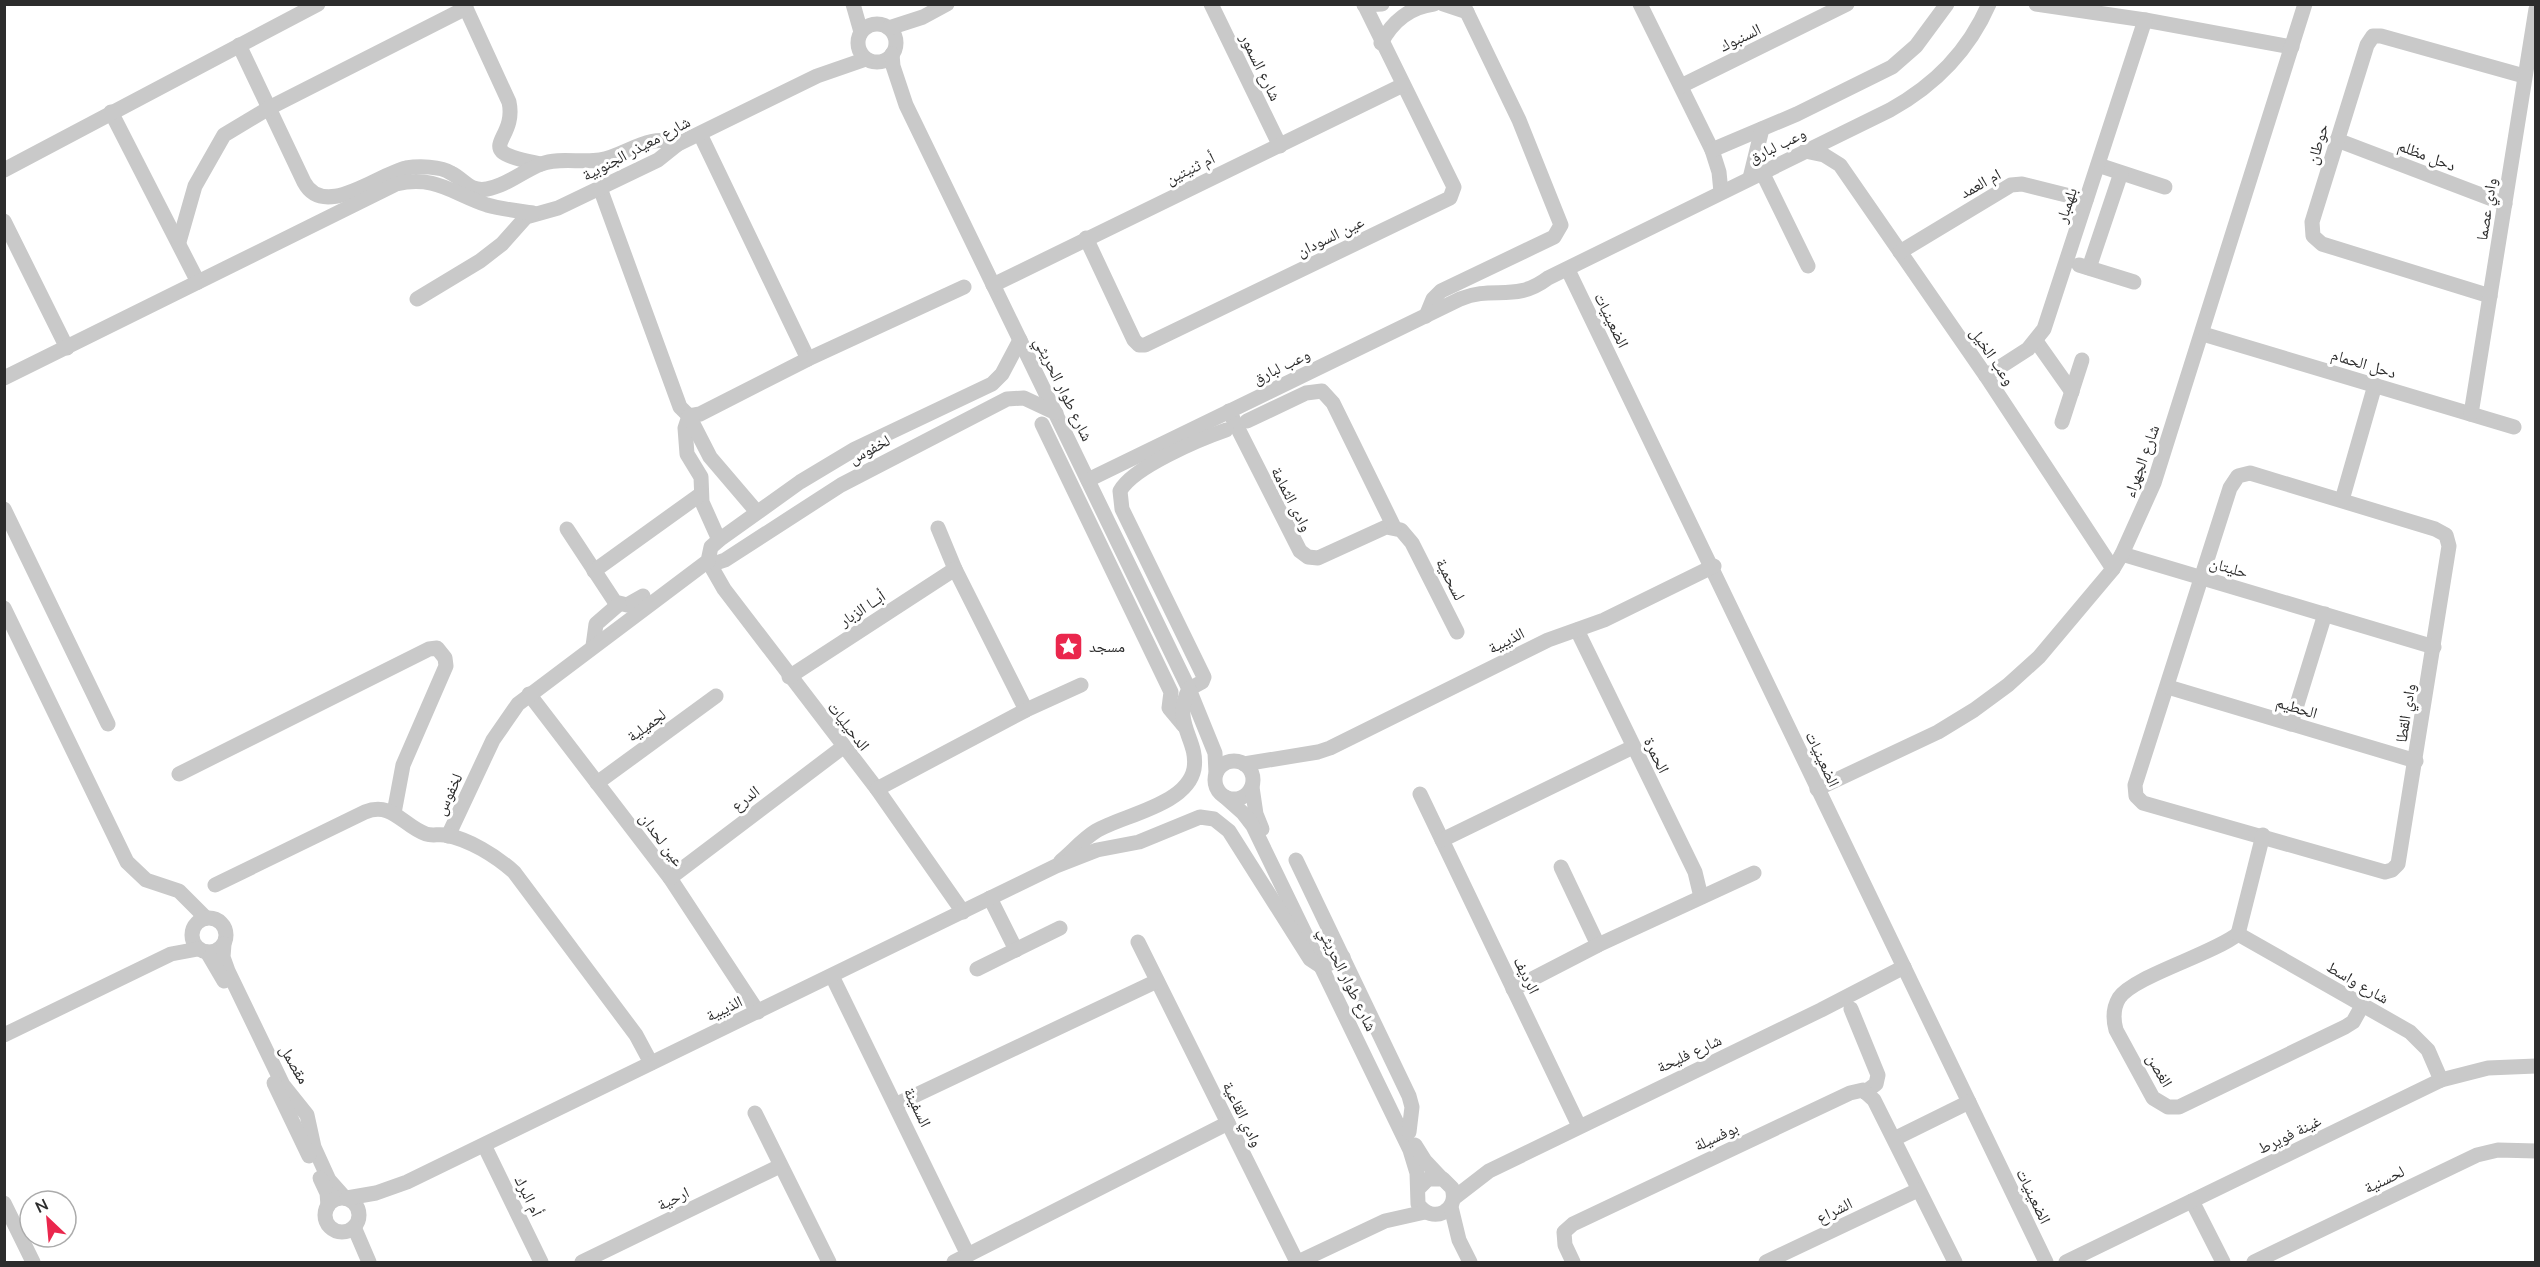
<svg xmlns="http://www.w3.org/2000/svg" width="2540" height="1267" viewBox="0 0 2540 1267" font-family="'Nunito Sans','Noto Naskh Arabic',sans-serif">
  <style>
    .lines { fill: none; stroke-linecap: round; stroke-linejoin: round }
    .minor { stroke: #c9c9c9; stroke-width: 15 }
    .labels { text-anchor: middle; stroke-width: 6; stroke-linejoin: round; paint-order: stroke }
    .street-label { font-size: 16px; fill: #2c2c2c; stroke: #fff }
    .poi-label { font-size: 16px; fill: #2c2c2c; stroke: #fff; text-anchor: start }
  </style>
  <rect width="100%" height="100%" fill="#fff"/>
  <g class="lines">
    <g class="minor">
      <path d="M464,4L509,102C518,143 466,150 541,164"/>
      <path d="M853,4L861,32"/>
      <path d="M1211,4L1280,146"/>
      <path d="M1443,4L1467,12"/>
      <path d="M1640,4L1712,150L1719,172L1721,192"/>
      <path d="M2036,4L2145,20L2292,47"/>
      <path d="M1364,5L1382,4"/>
      <circle cx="877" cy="43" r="19"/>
      <path d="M889,28L923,17L947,4"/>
      <path d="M1381,43C1392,22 1410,7 1434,4"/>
      <path d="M239,45L304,182C324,220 378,174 406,168C418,166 441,166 451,173C465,180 469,192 487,189C506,186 523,171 541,164C559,157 581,163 600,160C628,155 648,132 678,144"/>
      <path d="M892,54L893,66L906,105L1189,689L1215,753L1216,773"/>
      <path d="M1681,86L1847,4"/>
      <path d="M111,112L198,282"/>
      <path d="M700,134L808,359"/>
      <path d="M2337,140L2505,204"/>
      <path d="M1712,150L1797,114L1892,67L1916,46L1947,4"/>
      <path d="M1805,151L1824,155L1840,165L1986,376L2113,569"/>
      <path d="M2098,165L2165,187"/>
      <path d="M4,170L318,4"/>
      <path d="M1762,172L1808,266"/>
      <path d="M1750,178L1762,129"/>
      <path d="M600,188L680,407L689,416L700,414L808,359L964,287"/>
      <path d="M4,221L67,348"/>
      <path d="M1086,238L1134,340L1139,345H1145L1450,198L1454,187L1451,181L1364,4"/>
      <path d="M179,242L195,186L224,135L269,108L466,8"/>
      <path d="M1900,252L2011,185L2022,184L2086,200"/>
      <path d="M2079,265L2134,282"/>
      <path d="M2089,268L2121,173"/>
      <path d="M1568,270C1730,600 1887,932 2046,1262"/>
      <path d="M993,285L1403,85"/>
      <path d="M2490,296L2322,244L2313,236L2312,222L2367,45L2373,36H2381L2524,76"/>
      <path d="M417,299L480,261L502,244L526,217L558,208L658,160L678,144L817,76L866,59"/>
      <path d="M1426,316L1433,299L1441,291L1554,237L1561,225L1519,120L1463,4"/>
      <path d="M2203,334L2514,427"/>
      <path d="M2036,341L2072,392"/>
      <path d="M1986,376L2028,349L2044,329L2145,20"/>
      <path d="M4,378L396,184C435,175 452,193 487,205C501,209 518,211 533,213"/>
      <path d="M1229,411L1300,551L1308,557L1318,558L1386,527L1401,530L1412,543L1457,632"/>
      <path d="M2471,414L2536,9"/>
      <path d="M689,416L685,428L687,454L701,477L702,502L719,540"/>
      <path d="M689,416L710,457L757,512"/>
      <path d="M1247,421L1306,393L1322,391L1333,403L1394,527"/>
      <path d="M2062,422L2082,360"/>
      <path d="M1042,424L1171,692L1169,708L1184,726"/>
      <path d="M2250,473L2435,529L2446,535L2449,546L2398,864L2392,870L2385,872L2143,803L2136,796L2135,785L2230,488L2238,476Z"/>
      <path d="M1088,480L1460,299C1494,285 1515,303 1548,278L1890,110C1935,85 1968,52 1989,4"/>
      <path d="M2342,500L2375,385"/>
      <path d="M4,509L108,724"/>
      <path d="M938,528L955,569L1026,710"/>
      <path d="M567,529L615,602L627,605L643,596"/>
      <path d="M2122,554L2434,647"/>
      <path d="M708,561L724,589L877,789L963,912"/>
      <path d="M708,561L716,563L725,560L841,485L1007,399L1024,398L1056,413"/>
      <path d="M594,571L701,494"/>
      <path d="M4,608L127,862L146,880L179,891L206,918"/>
      <path d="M1577,630L1695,872L1701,897"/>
      <path d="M593,646L596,624L619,604"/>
      <path d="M789,677L955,569"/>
      <path d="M2168,687L2416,761"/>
      <path d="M1189,689L1202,682L1204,677L1122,509L1120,491C1133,467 1200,439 1226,430"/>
      <path d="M529,694L670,878L758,1012"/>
      <path d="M2291,724L2325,614"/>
      <circle cx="1234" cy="780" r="19"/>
      <path d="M1244,764L1318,752L1330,748L1548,640L1604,620L1714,566"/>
      <path d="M179,774L429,649L437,648L445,658L446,666L403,765L394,813"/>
      <path d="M597,783L716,696"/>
      <path d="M1252,787L1256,814L1262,829"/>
      <path d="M877,789L1026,710L1081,685"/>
      <path d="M1817,789L1938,732L1974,710L2008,685L2039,657L2113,569L2122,554L2154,483L2305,4"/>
      <path d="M1420,794L1579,1126"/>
      <path d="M1225,797L1243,813L1253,826L1410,1150L1417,1173L1418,1204C1432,1225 1460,1211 1452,1188L1443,1179H1428L1418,1189"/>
      <path d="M448,836L493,740L518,704L708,561L711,547L719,540L800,482L855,449L992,384L1002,374L1020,340"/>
      <path d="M1442,840L1633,747"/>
      <path d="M1296,860L1409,1096L1412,1107L1409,1132"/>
      <path d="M1061,861C1073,851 1083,839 1096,831C1123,815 1187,805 1194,769C1199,739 1171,724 1189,689"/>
      <path d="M1561,867L1598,945"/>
      <path d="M670,878L843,747"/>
      <path d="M215,885L365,812C392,801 403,826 426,834C432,836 438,834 445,835C469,839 496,856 514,872L636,1035L651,1063"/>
      <path d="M990,898L1016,950"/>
      <circle cx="209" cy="935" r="17"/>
      <path d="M2238,934C2211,955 2134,976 2119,998C2113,1008 2113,1019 2116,1030L2153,1098L2168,1107H2179L2345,1027L2353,1022L2362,1006"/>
      <path d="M2238,934L2410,1032L2428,1050L2441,1080"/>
      <path d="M2238,934L2263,835"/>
      <path d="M1138,942L1297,1262"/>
      <path d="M224,944L223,957L228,971L283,1085L307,1115L314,1147L329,1180L345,1198"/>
      <path d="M207,952L224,981"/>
      <path d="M977,969L1060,928"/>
      <path d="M832,976L968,1255"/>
      <path d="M1513,989L1598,945L1754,873"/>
      <path d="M1851,1009L1878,1075L1876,1084L1865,1092"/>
      <path d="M4,1035L171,954L198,949"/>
      <path d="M274,1083L309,1156"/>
      <path d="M897,1104L1157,981"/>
      <path d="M755,1113L829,1262"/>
      <path d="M1894,1139L1969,1102"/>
      <path d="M484,1145L541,1262"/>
      <path d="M1415,1145L1425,1161L1441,1178"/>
      <path d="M320,1178L327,1193L328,1206"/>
      <circle cx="342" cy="1215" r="17"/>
      <path d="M347,1198L376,1193L407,1182L1056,866L1097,850L1139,842L1200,817L1214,819L1229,831L1310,959L1322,967L1343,957"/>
      <path d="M1454,1198L1489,1171L1821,1010L1904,967"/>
      <path d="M2192,1201L2223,1262"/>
      <path d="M4,1203L33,1262"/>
      <path d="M1451,1207L1459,1240L1470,1262"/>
      <path d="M354,1227L369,1262"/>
      <path d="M582,1262L780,1166"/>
      <path d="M954,1262L1228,1123"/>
      <path d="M1298,1262L1385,1221L1425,1212"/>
      <path d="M1573,1262L1565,1245L1564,1232L1573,1224L1850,1093L1863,1090L1874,1100L1955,1262"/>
      <path d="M1766,1262L1918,1190"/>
      <path d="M2066,1262L2441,1080L2488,1068L2536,1066"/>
      <path d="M2254,1262L2477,1155L2498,1150L2536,1151"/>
    </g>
  </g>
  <defs>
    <symbol id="sight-square" viewBox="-11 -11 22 22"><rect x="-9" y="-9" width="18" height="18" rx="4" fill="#ea274d" stroke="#fff"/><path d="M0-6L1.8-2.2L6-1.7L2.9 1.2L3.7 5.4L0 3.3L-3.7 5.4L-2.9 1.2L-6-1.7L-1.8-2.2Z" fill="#fff"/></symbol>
  </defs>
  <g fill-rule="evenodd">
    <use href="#sight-square" x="1052" y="630" width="33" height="33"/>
  </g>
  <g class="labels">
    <g class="street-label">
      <text transform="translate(1740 37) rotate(-26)" y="6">السنبوك</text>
      <text transform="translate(1261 67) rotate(64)" y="6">شارع السمور</text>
      <text transform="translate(2317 144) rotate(-73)" y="6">حوطان</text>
      <text transform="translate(1777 145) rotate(-26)" y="6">وعب لبارق</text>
      <text transform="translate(636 148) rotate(-28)" y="6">شارع معيذر الجنوبية</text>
      <text transform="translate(2427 155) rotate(21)" y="6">دحل مظلم</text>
      <text transform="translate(1190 168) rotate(-26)" y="6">أم ثنيتين</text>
      <text transform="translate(1980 183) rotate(-29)" y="6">ام العمد</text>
      <text transform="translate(2066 205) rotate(-72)" y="6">بلهمبار</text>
      <text transform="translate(2486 209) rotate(-81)" y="6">وادي عصما</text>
      <text transform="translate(1330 236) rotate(-26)" y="6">عين السودان</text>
      <text transform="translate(1612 320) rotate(64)" y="6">الضعينيات</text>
      <text transform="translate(1993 356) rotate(56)" y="6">وعب الخيل</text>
      <text transform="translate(2364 363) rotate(17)" y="6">دحل الحمام</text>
      <text transform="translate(1281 366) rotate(-26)" y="6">وعب لبارق</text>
      <text transform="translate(1064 389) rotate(64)" y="6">شارع طوار الحريثي</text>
      <text transform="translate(869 449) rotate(-28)" y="6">لخفوس</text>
      <text transform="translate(2141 461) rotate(-70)" y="6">شارع الجهراء</text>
      <text transform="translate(1292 499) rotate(63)" y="6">وادى الثمامة</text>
      <text transform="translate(2229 567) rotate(16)" y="6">حليتان</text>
      <text transform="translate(1451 579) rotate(63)" y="6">لسحمية</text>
      <text transform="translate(862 608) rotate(-33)" y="6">أبــا الزبار</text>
      <text transform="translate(1506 640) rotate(-27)" y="6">الذيبية</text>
      <text transform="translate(2297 707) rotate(17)" y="6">الحطيم</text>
      <text transform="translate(2405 713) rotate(-81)" y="6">وادي القطا</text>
      <text transform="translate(646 725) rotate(-36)" y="6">لجميلية</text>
      <text transform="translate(849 726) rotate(52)" y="6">الدحيليات</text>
      <text transform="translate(1657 755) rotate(64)" y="6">الحمرة</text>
      <text transform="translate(1823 759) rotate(65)" y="6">الضعينيات</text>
      <text transform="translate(448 794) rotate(-65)" y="6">لخفوس</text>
      <text transform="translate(745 798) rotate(-37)" y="6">الدرع</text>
      <text transform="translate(662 839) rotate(53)" y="6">عين لحدان</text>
      <text transform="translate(1527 975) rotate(64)" y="6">الرديف</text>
      <text transform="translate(1348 979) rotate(64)" y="6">شارع طوار الحريثي</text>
      <text transform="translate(2358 982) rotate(30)" y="6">شارع واسط</text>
      <text transform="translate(724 1008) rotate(-26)" y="6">الذيبية</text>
      <text transform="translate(1689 1053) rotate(-25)" y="6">شارع فليحة</text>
      <text transform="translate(295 1064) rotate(60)" y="6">مقصمل</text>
      <text transform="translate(2160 1070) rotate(60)" y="6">الغصن</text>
      <text transform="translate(918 1107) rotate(64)" y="6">السفينة</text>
      <text transform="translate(1243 1114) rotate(64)" y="6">وادي القاعية</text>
      <text transform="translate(2289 1134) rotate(-26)" y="6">غينة فويرط</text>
      <text transform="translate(1716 1136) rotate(-25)" y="6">بوفسيلة</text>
      <text transform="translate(2384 1179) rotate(-26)" y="6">لحسنية</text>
      <text transform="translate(529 1196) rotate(64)" y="6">أم البرك</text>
      <text transform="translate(2034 1196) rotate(64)" y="6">الضعينيات</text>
      <text transform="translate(673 1198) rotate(-26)" y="6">ارحية</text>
      <text transform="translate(1834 1210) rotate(-26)" y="6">الشراع</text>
    </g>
    <g class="poi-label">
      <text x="1089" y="652">مسجد</text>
    </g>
  </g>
  <rect width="2540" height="1267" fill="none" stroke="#2c2c2c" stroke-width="12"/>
  <g transform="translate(48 1219) rotate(334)"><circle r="28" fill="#ffffff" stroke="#ababab" stroke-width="1.5"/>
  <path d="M0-4.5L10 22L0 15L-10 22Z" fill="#ea274d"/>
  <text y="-9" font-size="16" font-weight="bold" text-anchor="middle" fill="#2c2c2c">N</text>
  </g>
</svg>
